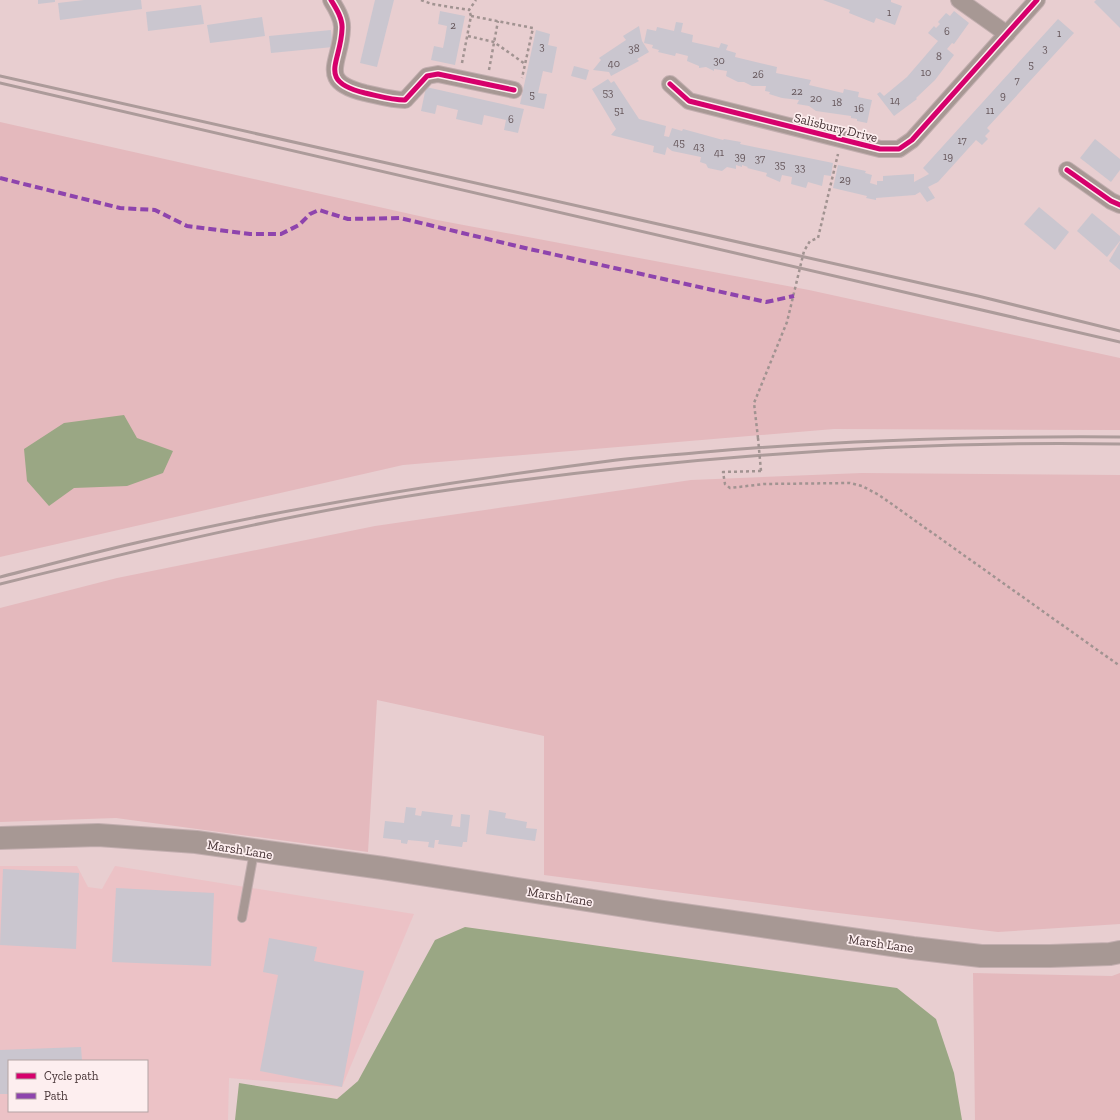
<svg xmlns="http://www.w3.org/2000/svg" width="1120" height="1120" viewBox="0 0 1120 1120" font-family="'Zilla Slab',serif">
  <style>
    .built { fill: #ecc2c6; fill-rule: evenodd }
    .green { fill: #e4b9bd }
    .water { fill: #9aa784 }
    .building { fill: #cac6cf }
    .lines { fill: none; stroke-linecap: round; stroke-linejoin: round }
    .service-casing { stroke: #c2aeaf; stroke-width: 10 }
    .minor-casing { stroke: #c2aeaf; stroke-width: 18 }
    .secondary-casing { stroke: #c2aeaf; stroke-width: 24 }
    .path { stroke: #a19391; stroke-width: 2.5; stroke-dasharray: 3 3; stroke-linecap: butt }
    .service { stroke: #a79894; stroke-width: 8 }
    .minor { stroke: #a79894; stroke-width: 16 }
    .secondary { stroke: #a79894; stroke-width: 22 }
    .rail { stroke: #ac9b9a; stroke-width: 3 }
    .path-bridge { stroke: #a19391; stroke-width: 2.5; stroke-dasharray: 3 3; stroke-linecap: butt }
    .quiet { stroke: #8e44ad; stroke-width: 4; stroke-dasharray: 8 4; stroke-linecap: butt }
    .cycleway-casing { stroke: #fdeeef; stroke-width: 8 }
    .cycleway { stroke: #d6006c; stroke-width: 5 }
    .labels { text-anchor: middle; stroke-width: 3.5; stroke-linejoin: round; paint-order: stroke }
    .number-label { font-size: 11px; fill: #66575b }
    .street-label { font-size: 13px; fill: #453234; stroke: #fdeeef }
  </style>
  <rect width="100%" height="100%" fill="#e8ced0"/>
  <path class="built" d="M0,866H77L88,887L102,889L115,866L414,914L342,1087L229,1078L228,1120H0ZM9,1061H147V1111H9Z"/>
  <g class="green">
    <path d="M0,122L437,220L809,290L1120,358V430L834,429L403,465L0,557Z"/>
    <path d="M862,473L1120,475V924L998,932L813,910L544,875V736L377,700L368,852L116,818L0,822V608L117,578L375,526L691,480Z"/>
    <path d="M973,973L1112,976L1120,973V1120H975Z"/>
  </g>
  <g class="water">
    <path d="M124,415L137,438L173,451L163,473L127,486L74,488L49,506L27,481L24,449L64,423Z"/>
    <path d="M465,927L897,988L936,1019L954,1073L962,1120H235L239,1083L337,1099L358,1081L435,940Z"/>
  </g>
  <g class="building">
    <path d="M38,0H55V2L38,4Z"/>
    <path d="M84,0H141L142,9L60,20L58,3Z"/>
    <path d="M375,0H394L377,67L360,63Z"/>
    <path d="M823,0H891V2L902,6L895,25L876,18L874,23L849,13L850,10Z"/>
    <path d="M1096,0H1120V28L1094,2Z"/>
    <path d="M201,5L204,24L148,31L146,12Z"/>
    <path d="M440,11L465,16L455,65L431,60L434,46L443,48L445,38L447,26L438,24Z"/>
    <path d="M954,11L969,23L954,44L952,43L947,49L954,55L935,80L916,98L917,99L894,116L877,94L880,92L884,96L907,77L938,41L928,33L934,26L936,28L940,24L938,22L946,13L950,16Z"/>
    <path d="M262,17L265,36L210,43L207,25Z"/>
    <path d="M1058,19L1074,33L987,128L990,131L985,136L988,139L982,145L976,140L938,182L928,187L935,198L927,202L920,192L915,195L876,198V200L866,198L867,196L833,188L838,165L866,171L865,173L872,175L870,183L877,185V181H883V176L914,174V182L929,174L923,168Z"/>
    <path d="M676,22L683,23L681,32L693,35L692,42L719,48L721,43L728,45L726,50L736,53L735,57L777,67L776,73L811,80L809,85L843,93L844,89L859,92L858,97L872,100L867,123L857,121V119L851,118V116L816,111L809,106L797,104L799,100L782,98L769,94L770,92L765,91L766,86H752L744,82H738L726,76L727,71L714,69V71L706,67L699,68V66L687,61L688,56L676,53L675,56L658,52L659,50L652,48L653,45L644,43L647,29L656,31L657,27L674,31Z"/>
    <path d="M639,26L642,41L649,52L637,59L639,61L611,76L609,72L593,70L601,60L599,58L626,40L623,36Z"/>
    <path d="M331,30L333,47L271,53L269,36Z"/>
    <path d="M536,30L550,34L548,45L557,47L552,73L543,71L538,93L547,94L544,109L520,104Z"/>
    <path d="M574,66L589,70L586,80L571,76Z"/>
    <path d="M608,79L611,83L614,81L639,119L666,126L664,136L669,137L672,128L682,131L683,129L723,140L724,139L741,142L740,144L833,163L831,176L824,175L822,186L808,182L806,188L791,184L792,177L782,175L780,182L766,176L767,173L747,168L748,167L742,165V167L736,165V169L727,167L722,171L708,168L706,164L700,162L701,157L672,151L667,147L665,155L653,152L654,146L611,135L616,129L592,89Z"/>
    <path d="M426,87L524,109L518,133L504,130L506,120L484,115L482,125L456,119L458,110L437,105L435,114L421,111Z"/>
    <path d="M1095,139L1120,159V170L1111,182L1080,158Z"/>
    <path d="M1039,207L1069,232L1055,250L1024,224Z"/>
    <path d="M1092,213L1120,236V241L1107,257L1077,231Z"/>
    <path d="M1120,242V270L1109,261Z"/>
    <path d="M406,807L416,808L415,815L421,816L422,811L453,815L451,826L460,827L461,814L470,815L467,842H463L462,847L438,844L439,840H435L434,848L428,847L429,842L408,840L407,844L401,843V840L383,838L385,821L404,823Z"/>
    <path d="M489,810L506,813L505,818L527,822L526,828L537,829L535,841L486,834Z"/>
    <path d="M3,869L79,873L76,949L0,945Z"/>
    <path d="M116,888L214,893L211,966L112,962Z"/>
    <path d="M269,938L317,947L314,961L364,971L342,1087L260,1071L278,975L263,972Z"/>
    <path d="M81,1047L82,1061H9V1094H0V1050Z"/>
  </g>
  <g class="lines">
    <defs>
      <path id="service" d="M242,918L254,852"/>
      <g id="minor">
        <path d="M331,0C336,8 343,19 342,29C341,63 316,81 365,93C379,96 391,100 405,100L427,76L438,74L514,90"/>
        <path d="M959,0L1007,34"/>
        <path d="M670,84L689,101L880,149H899L912,140L1037,0"/>
        <path d="M1067,170L1111,201L1120,205"/>
      </g>
      <path id="secondary" d="M0,838L98,835L196,842L383,868L657,911L913,948L981,956H1050L1110,954L1120,952"/>
    </defs>
    <use href="#service" class="service-casing"/>
    <use href="#minor" class="minor-casing"/>
    <use href="#secondary" class="secondary-casing"/>
    <g class="path">
      <path d="M421,0L432,4L469,10L476,0"/>
      <path d="M471,16L533,28L522,78"/>
      <path d="M468,36L494,42L525,64"/>
      <path d="M462,63L471,16L469,10"/>
      <path d="M489,70L498,21"/>
      <path d="M758,438L754,403L787,322L804,251L810,241L818,238L838,154"/>
      <path d="M761,471L723,472L725,484L730,488L764,484L850,483L862,486L879,495L1120,666"/>
    </g>
    <use href="#service" class="service"/>
    <use href="#minor" class="minor"/>
    <use href="#secondary" class="secondary"/>
    <g class="rail">
      <path d="M0,76L978,296L1120,331"/>
      <path d="M0,83L1120,342"/>
      <path d="M0,577C48,565 95,552 144,541C297,506 453,481 609,461C641,457 673,455 705,452C843,440 981,436 1120,437"/>
      <path d="M0,584C142,549 284,515 428,493C657,459 888,440 1120,444"/>
    </g>
    <path class="path-bridge" d="M758,438L761,471"/>
    <path class="quiet" d="M0,178L120,208L155,210L187,226L250,234H281L299,225L310,214L319,210L348,219L400,218L525,248L766,302L794,296"/>
    <defs>
      <g id="cycleway">
        <path d="M331,0C336,8 343,19 342,29C341,63 316,81 365,93C379,96 391,100 405,100L427,76L438,74L514,90"/>
        <path d="M670,84L689,101L880,149H899L912,140L1037,0"/>
        <path d="M1067,170L1111,201L1120,205"/>
      </g>
    </defs>
    <use href="#cycleway" class="cycleway-casing"/>
    <use href="#cycleway" class="cycleway"/>
  </g>
  <g class="labels">
    <g class="number-label">
      <text x="889" y="16">1</text>
      <text x="453" y="29">2</text>
      <text x="947" y="35">6</text>
      <text x="1059" y="37">1</text>
      <text x="542" y="50">3</text>
      <text x="634" y="52">38</text>
      <text x="1045" y="52">3</text>
      <text x="939" y="60">8</text>
      <text x="719" y="64">30</text>
      <text x="614" y="67">40</text>
      <text x="1031" y="68">5</text>
      <text x="926" y="76">10</text>
      <text x="758" y="78">26</text>
      <text x="1017" y="84">7</text>
      <text x="797" y="95">22</text>
      <text x="608" y="96">53</text>
      <text x="532" y="98">5</text>
      <text x="1003" y="99">9</text>
      <text x="816" y="102">20</text>
      <text x="895" y="104">14</text>
      <text x="837" y="106">18</text>
      <text x="859" y="112">16</text>
      <text x="619" y="114">51</text>
      <text x="990" y="114">11</text>
      <text x="511" y="123">6</text>
      <text x="962" y="144">17</text>
      <text x="679" y="146">45</text>
      <text x="699" y="150">43</text>
      <text x="719" y="156">41</text>
      <text x="740" y="160">39</text>
      <text x="948" y="160">19</text>
      <text x="760" y="162">37</text>
      <text x="780" y="168">35</text>
      <text x="800" y="171">33</text>
      <text x="845" y="183">29</text>
    </g>
    <g class="street-label">
      <text transform="translate(836 127) rotate(14)" y="5">Salisbury Drive</text>
      <text transform="translate(240 849) rotate(9)" y="5">Marsh Lane</text>
      <text transform="translate(560 896) rotate(9)" y="5">Marsh Lane</text>
      <text transform="translate(881 943) rotate(8)" y="5">Marsh Lane</text>
    </g>
  </g>
  <rect x="8" y="1060" width="140" height="52" fill="#fdeeef" stroke="#b3a3a4"/>
  <rect x="16" y="1073" width="20" height="6" fill="#d6006c" stroke="#b3a3a4"/>
  <text x="44" y="1080" font-size="12" fill="#453234">Cycle path</text>
  <rect x="16" y="1093" width="20" height="6" fill="#8e44ad" stroke="#b3a3a4"/>
  <text x="44" y="1100" font-size="12" fill="#453234">Path</text>
</svg>
